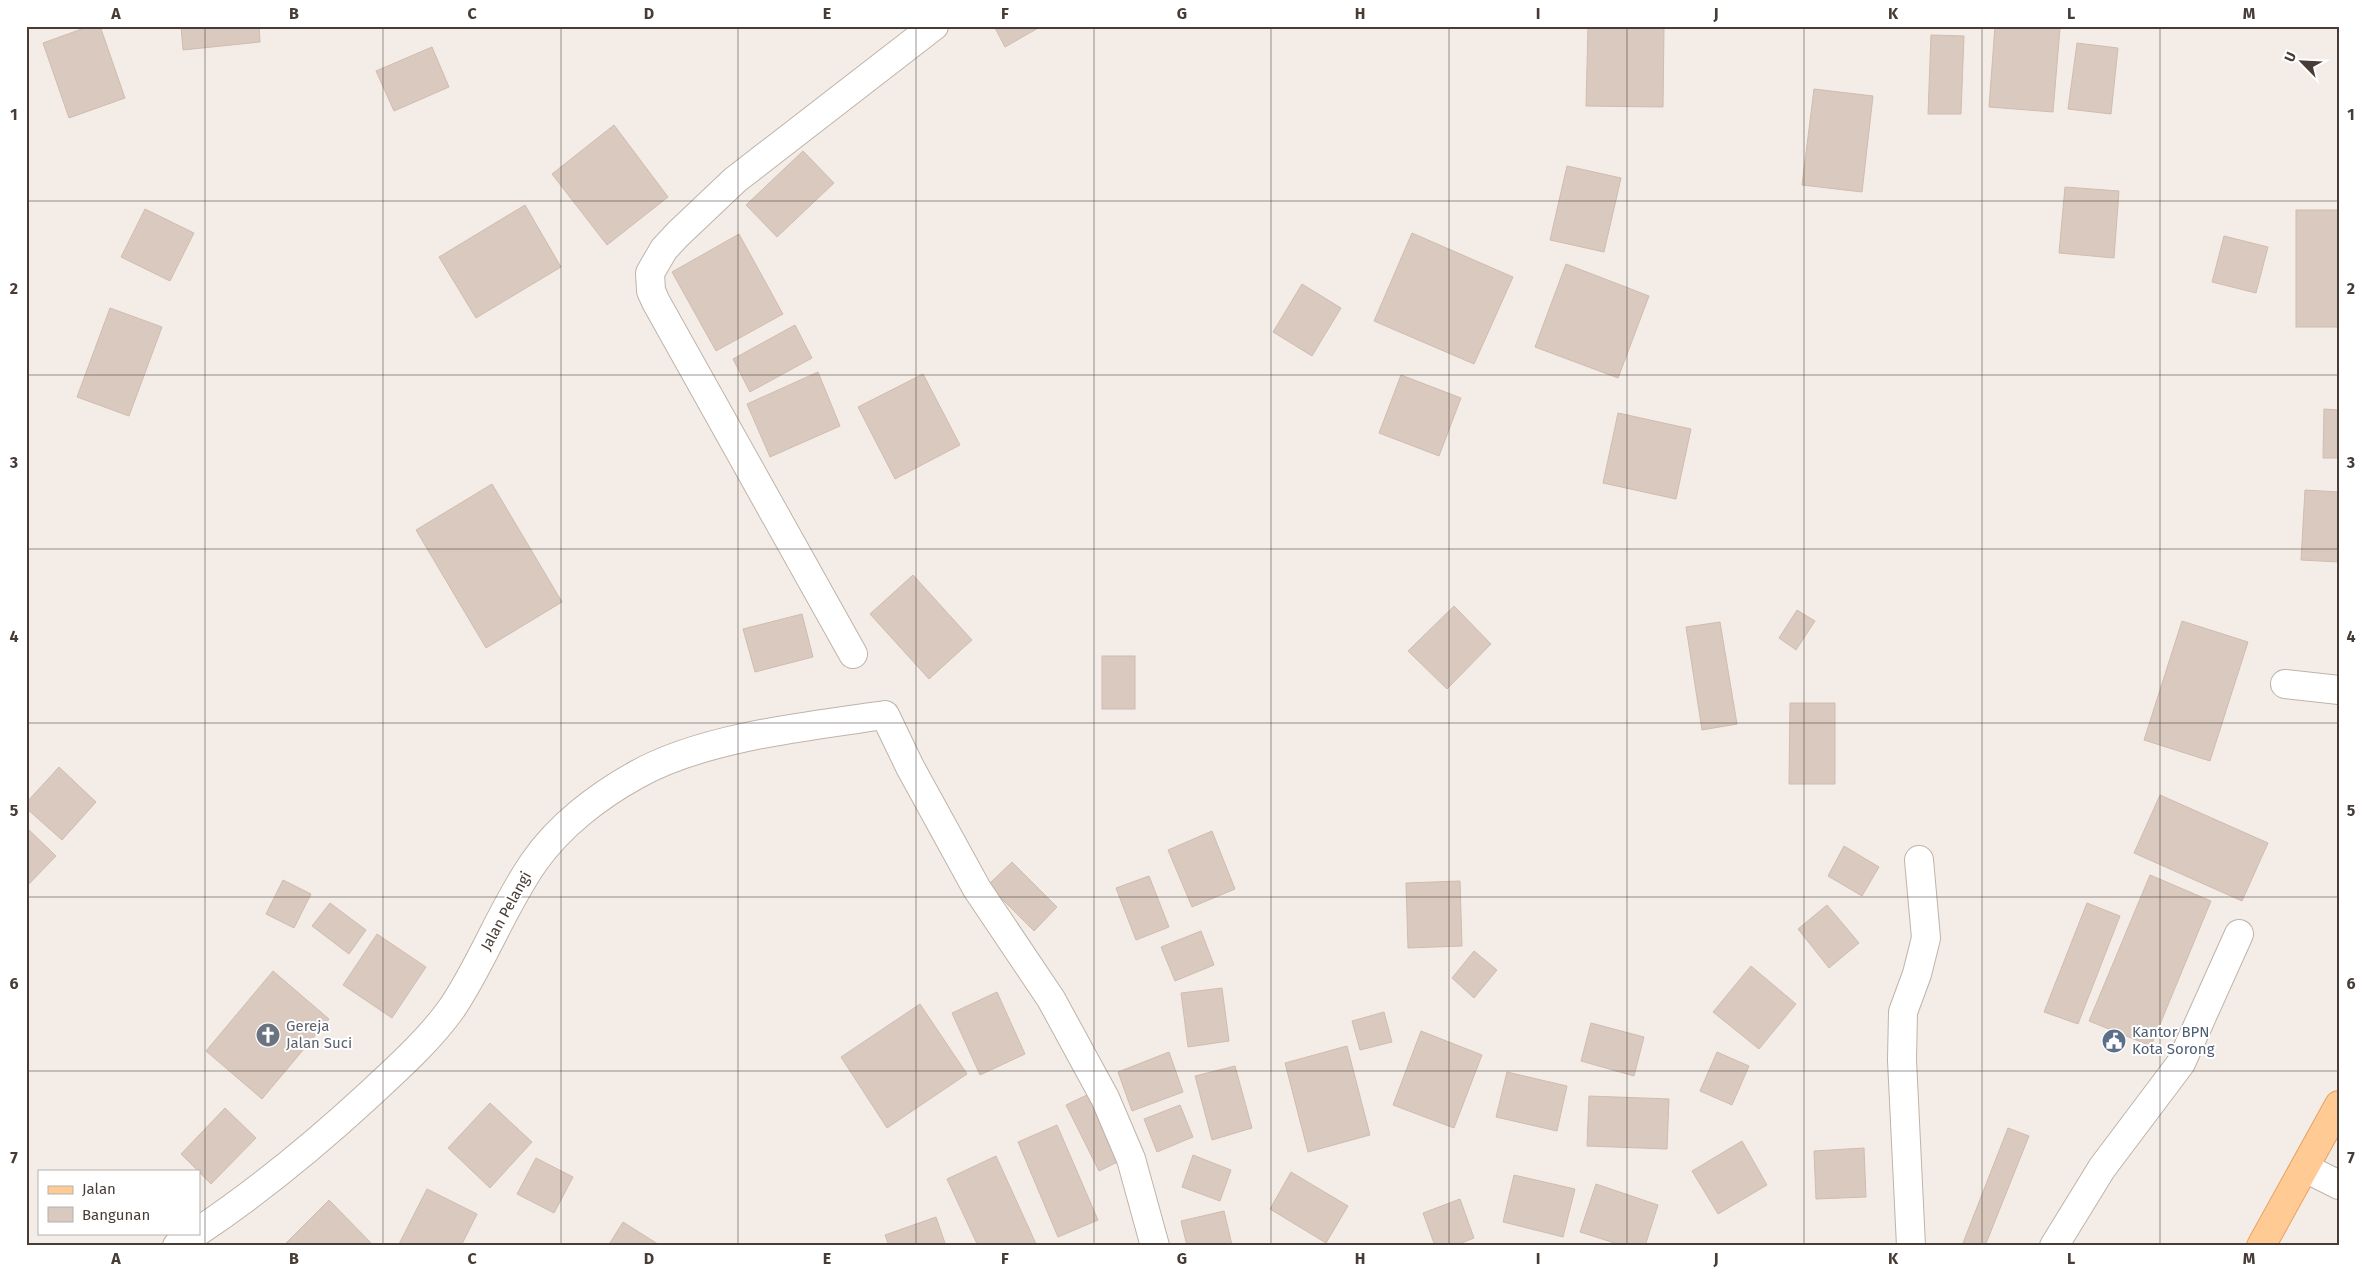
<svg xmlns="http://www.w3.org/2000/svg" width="2365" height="1272" viewBox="0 0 2365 1272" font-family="'Fira Sans',sans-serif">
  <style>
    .building { fill: #d9c9bf; stroke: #d1bcaf }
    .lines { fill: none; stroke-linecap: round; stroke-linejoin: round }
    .minor-casing { stroke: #bfb3a9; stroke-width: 30 }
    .major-casing { stroke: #e6a362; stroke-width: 30 }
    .minor { stroke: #fff; stroke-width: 28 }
    .major { stroke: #ffca94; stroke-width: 28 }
    .grid { fill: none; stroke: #473c36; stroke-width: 1; stroke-opacity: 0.55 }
    .labels { text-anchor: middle; stroke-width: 4; stroke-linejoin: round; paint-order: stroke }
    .street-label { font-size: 15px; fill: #473c36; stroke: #fff }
    .worship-label { font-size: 15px; fill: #5b616d; stroke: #fff; text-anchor: start }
    .service-label { font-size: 15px; fill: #4e5e75; stroke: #fff; text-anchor: start }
    .neatline { fill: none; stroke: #473c36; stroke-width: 2 }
    .grid-label { font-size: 16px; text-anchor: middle; font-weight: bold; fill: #473c36 }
  </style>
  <rect width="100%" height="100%" fill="#f4ede7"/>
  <g class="building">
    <path d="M90,26H100L125,98L69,118L43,43Z"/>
    <path d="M181,26H259L260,42L183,50Z"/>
    <path d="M994,26H1039L1040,27L1005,47Z"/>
    <path d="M1588,26H1664L1663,107L1586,106Z"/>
    <path d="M1995,26L2060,28L2053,112L1989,107Z"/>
    <path d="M1931,35L1964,36L1961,114H1928Z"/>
    <path d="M2077,43L2118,48L2111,114L2068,109Z"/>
    <path d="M432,47L449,87L394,111L376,71Z"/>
    <path d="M1814,89L1873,96L1862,192L1802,185Z"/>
    <path d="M614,125L668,197L607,245L552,174Z"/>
    <path d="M803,151L834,183L777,237L746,205Z"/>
    <path d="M1567,166L1621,178L1604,252L1550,240Z"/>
    <path d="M2065,187L2119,191L2114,258L2059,253Z"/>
    <path d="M525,205L561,267L476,318L439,257Z"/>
    <path d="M145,209L194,233L170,281L121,257Z"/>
    <rect x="2296" y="210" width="43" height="117"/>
    <path d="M1412,233L1513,277L1474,364L1374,321Z"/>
    <path d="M739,234L783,314L716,351L672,272Z"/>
    <path d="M2224,236L2268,247L2256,293L2212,282Z"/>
    <path d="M1566,264L1649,296L1618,378L1535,347Z"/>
    <path d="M1302,284L1341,308L1312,356L1273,332Z"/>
    <path d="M110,308L162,327L129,416L77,397Z"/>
    <path d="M795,325L812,358L750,392L733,359Z"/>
    <path d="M818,372L840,426L770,457L747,404Z"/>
    <path d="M923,374L960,445L895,479L858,407Z"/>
    <path d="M1401,375L1461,398L1439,456L1379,433Z"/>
    <path d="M2324,409L2339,410V458H2323Z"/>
    <path d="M1618,413L1691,429L1676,499L1603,483Z"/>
    <path d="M492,484L562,602L486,648L416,530Z"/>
    <path d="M2305,490L2339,492V562L2301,560Z"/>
    <path d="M913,575L972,640L929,679L870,614Z"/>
    <path d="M1454,606L1491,644L1447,689L1408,651Z"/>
    <path d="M1797,610L1815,621L1796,650L1779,638Z"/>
    <path d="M802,614L813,657L755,672L743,629Z"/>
    <path d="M2182,621L2248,642L2210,761L2144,740Z"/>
    <path d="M1720,622L1737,724L1702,730L1686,627Z"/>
    <rect x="1102" y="656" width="33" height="53"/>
    <path d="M1790,703H1835V784H1789Z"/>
    <path d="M59,767L96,802L62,840L26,808V803Z"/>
    <path d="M2160,795L2268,843L2242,901L2134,853Z"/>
    <path d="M26,827L56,856L26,887Z"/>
    <path d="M1212,831L1235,889L1192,907L1168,850Z"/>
    <path d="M1844,846L1879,867L1862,896L1828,876Z"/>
    <path d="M1012,862L1057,907L1034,931L988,885Z"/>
    <path d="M2150,875L2211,901L2151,1046L2089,1021Z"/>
    <path d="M1149,876L1169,927L1136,940L1116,888Z"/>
    <path d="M283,880L311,894L294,928L266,914Z"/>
    <path d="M1460,881L1462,946L1408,948L1406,883Z"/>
    <path d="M330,903L366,930L349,954L312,926Z"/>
    <path d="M2087,903L2120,916L2078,1024L2044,1012Z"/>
    <path d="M1827,905L1859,943L1829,968L1798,929Z"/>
    <path d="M1201,931L1214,965L1175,981L1161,947Z"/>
    <path d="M377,934L426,967L392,1018L343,985Z"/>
    <path d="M1474,951L1497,970L1474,998L1452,978Z"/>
    <path d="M1751,966L1796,1004L1759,1049L1713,1012Z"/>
    <path d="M273,971L329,1019L262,1099L206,1051Z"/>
    <path d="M1222,988L1229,1041L1188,1047L1181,993Z"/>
    <path d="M997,992L1025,1054L980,1075L952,1013Z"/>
    <path d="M920,1004L967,1074L887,1128L841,1057Z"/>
    <path d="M1384,1012L1392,1042L1360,1050L1352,1021Z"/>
    <path d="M1591,1023L1644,1037L1634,1076L1581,1061Z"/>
    <path d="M1421,1031L1482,1055L1454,1128L1393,1105Z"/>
    <path d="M1347,1046L1370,1135L1308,1152L1285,1063Z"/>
    <path d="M1169,1052L1183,1092L1132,1111L1118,1072Z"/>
    <path d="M1717,1052L1749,1066L1732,1105L1700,1091Z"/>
    <path d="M1235,1066L1252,1128L1212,1140L1195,1076Z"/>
    <path d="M1507,1072L1567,1086L1557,1131L1496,1117Z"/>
    <path d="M1093,1092L1126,1158L1099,1171L1066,1105Z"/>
    <path d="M1589,1096L1669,1099L1667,1149L1587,1146Z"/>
    <path d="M490,1103L532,1142L490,1188L448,1148Z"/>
    <path d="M1180,1105L1193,1137L1157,1152L1144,1119Z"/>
    <path d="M225,1108L256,1138L211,1184L181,1154Z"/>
    <path d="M1057,1125L1098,1220L1058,1237L1018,1142Z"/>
    <path d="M2008,1128L2029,1136L1985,1246H1971L1963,1243Z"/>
    <path d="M1742,1141L1767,1185L1718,1214L1692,1171Z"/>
    <path d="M1864,1148L1866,1197L1816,1199L1814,1151Z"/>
    <path d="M1193,1155L1231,1170L1220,1201L1182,1187Z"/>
    <path d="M996,1156L1037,1246H978L947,1179Z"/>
    <path d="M536,1158L573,1177L554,1213L517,1194Z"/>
    <path d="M1291,1172L1348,1206L1326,1243L1270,1209Z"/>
    <path d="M1514,1175L1575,1189L1563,1237L1503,1222Z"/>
    <path d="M1596,1184L1658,1205L1645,1246H1624L1580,1232Z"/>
    <path d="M427,1189L477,1214L461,1246H398Z"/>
    <path d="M1460,1199L1474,1238L1454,1246H1435L1423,1213Z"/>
    <path d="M329,1200L374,1246L284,1245Z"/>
    <path d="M1224,1211L1232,1245L1187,1246L1181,1221Z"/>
    <path d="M936,1217L946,1246H889L885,1235Z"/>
    <path d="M623,1222L661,1246H608Z"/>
  </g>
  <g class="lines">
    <defs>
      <g id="minor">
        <path d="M853,654L656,302L651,291L650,273L664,249L678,234L735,180L934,26"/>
        <path d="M2285,684L2339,690"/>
        <path d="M2305,1168L2339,1185"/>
        <path d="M199,1231C260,1190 317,1143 371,1093C400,1066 429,1040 452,1008C483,962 502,908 534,862C559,826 598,796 636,775C703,737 809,726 885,715L910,767L977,889L1051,999L1105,1098L1131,1159L1155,1246"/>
        <path d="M177,1246L196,1233"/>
        <path d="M1911,1246L1902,1060L1903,1012L1917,974L1926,938L1919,860"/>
        <path d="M2054,1246L2102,1168L2181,1063L2239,934"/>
      </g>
      <path id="major" d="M2261,1246L2339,1105"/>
    </defs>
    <use href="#minor" class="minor-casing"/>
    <use href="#major" class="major-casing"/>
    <use href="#minor" class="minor"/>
    <use href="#major" class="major"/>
  </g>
  <path class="grid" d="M205,26V1246M383,26V1246M561,26V1246M738,26V1246M916,26V1246M1094,26V1246M1271,26V1246M1449,26V1246M1627,26V1246M1804,26V1246M1982,26V1246M2160,26V1246M26,201H2339M26,375H2339M26,549H2339M26,723H2339M26,897H2339M26,1071H2339"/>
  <defs>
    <symbol id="church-disc" viewBox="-11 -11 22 22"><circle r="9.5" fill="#6b7280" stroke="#fff"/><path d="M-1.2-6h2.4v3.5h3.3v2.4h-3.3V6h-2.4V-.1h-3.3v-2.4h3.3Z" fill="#fff"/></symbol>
    <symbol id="civic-disc" viewBox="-11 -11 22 22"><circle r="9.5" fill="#5c6f8a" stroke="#fff"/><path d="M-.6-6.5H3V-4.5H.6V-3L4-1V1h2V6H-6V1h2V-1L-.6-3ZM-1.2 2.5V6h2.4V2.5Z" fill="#fff"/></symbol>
  </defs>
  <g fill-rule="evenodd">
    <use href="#church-disc" x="254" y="1021" width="28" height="28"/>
    <use href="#civic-disc" x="2100" y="1027" width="28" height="28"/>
  </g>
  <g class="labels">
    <g class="street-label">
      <text transform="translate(506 911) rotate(-61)" y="5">Jalan Pelangi</text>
    </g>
    <g class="worship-label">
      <text x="286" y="1031">Gereja<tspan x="286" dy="17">Jalan Suci</tspan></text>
    </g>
    <g class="service-label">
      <text x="2132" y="1037">Kantor BPN<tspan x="2132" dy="17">Kota Sorong</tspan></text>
    </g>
  </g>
  <rect width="2365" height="1272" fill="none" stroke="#ffffff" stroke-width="55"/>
  <rect x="38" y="1170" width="162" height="65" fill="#ffffff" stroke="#b5b1af"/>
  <rect x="48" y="1186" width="25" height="8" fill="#ffca94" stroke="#b5b1af"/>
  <text x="82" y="1194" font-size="15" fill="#473c36">Jalan</text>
  <rect x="48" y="1207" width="25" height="15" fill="#d9c9bf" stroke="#b5b1af"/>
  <text x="82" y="1220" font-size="15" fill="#473c36">Bangunan</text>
  <g transform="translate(2302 62) rotate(294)" stroke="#ffffff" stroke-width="4" paint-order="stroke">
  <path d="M0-4L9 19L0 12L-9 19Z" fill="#473c36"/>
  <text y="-8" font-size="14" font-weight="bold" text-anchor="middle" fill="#473c36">U</text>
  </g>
  <rect x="28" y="28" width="2310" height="1216" class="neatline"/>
  <g class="grid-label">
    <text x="116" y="19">A</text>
    <text x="294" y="19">B</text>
    <text x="472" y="19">C</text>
    <text x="649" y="19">D</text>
    <text x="827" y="19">E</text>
    <text x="1005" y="19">F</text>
    <text x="1182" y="19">G</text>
    <text x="1360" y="19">H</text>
    <text x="1538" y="19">I</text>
    <text x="1716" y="19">J</text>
    <text x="1893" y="19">K</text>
    <text x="2071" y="19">L</text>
    <text x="2249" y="19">M</text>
    <text x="14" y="120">1</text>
    <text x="2351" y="120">1</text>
    <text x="14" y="294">2</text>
    <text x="2351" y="294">2</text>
    <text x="14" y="468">3</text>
    <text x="2351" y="468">3</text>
    <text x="14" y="642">4</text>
    <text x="2351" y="642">4</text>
    <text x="14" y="816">5</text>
    <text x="2351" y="816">5</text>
    <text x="14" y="989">6</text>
    <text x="2351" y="989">6</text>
    <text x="14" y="1163">7</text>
    <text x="2351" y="1163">7</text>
    <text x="116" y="1264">A</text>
    <text x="294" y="1264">B</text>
    <text x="472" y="1264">C</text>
    <text x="649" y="1264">D</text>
    <text x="827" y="1264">E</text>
    <text x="1005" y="1264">F</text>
    <text x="1182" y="1264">G</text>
    <text x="1360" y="1264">H</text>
    <text x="1538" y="1264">I</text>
    <text x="1716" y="1264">J</text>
    <text x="1893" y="1264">K</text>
    <text x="2071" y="1264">L</text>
    <text x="2249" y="1264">M</text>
  </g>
</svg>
